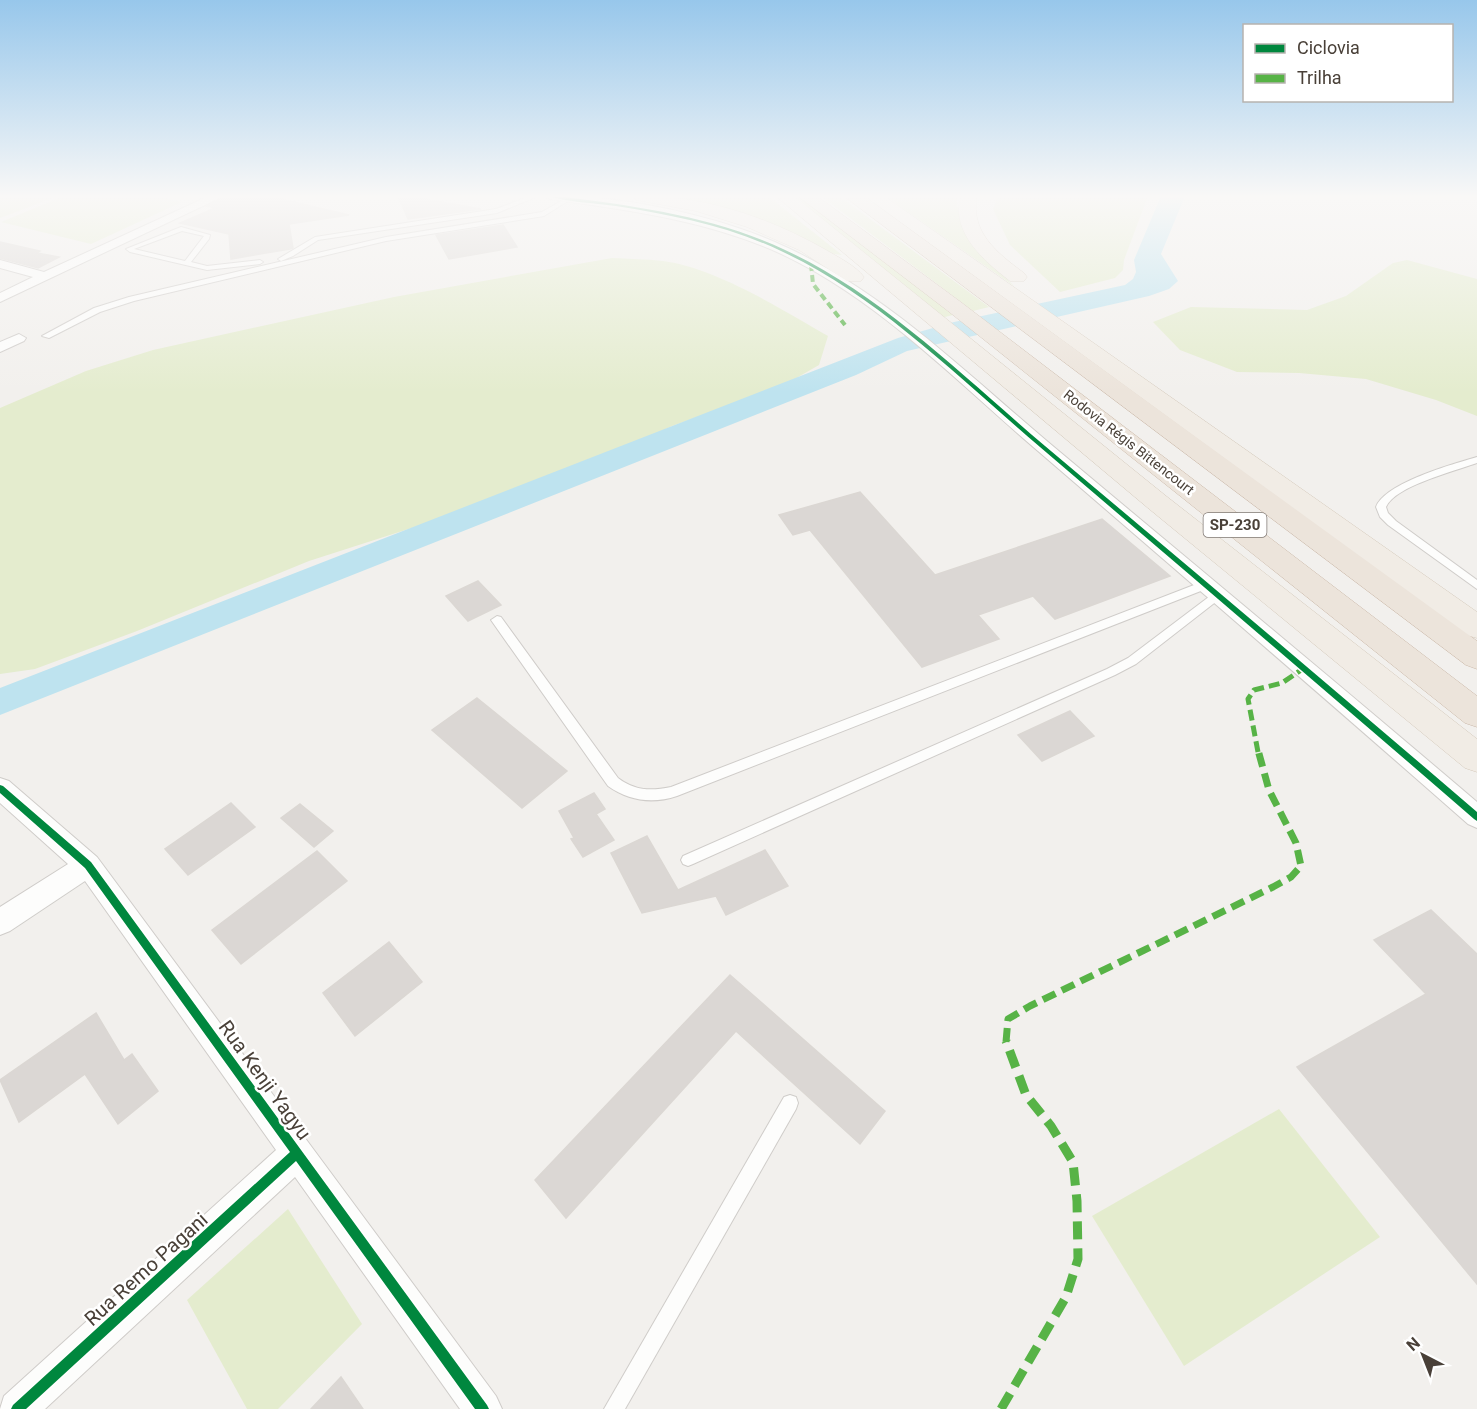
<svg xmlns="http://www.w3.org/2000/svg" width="1477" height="1409" viewBox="0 0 1477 1409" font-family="Roboto,sans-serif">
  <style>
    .green { fill: #e4ecce }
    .water { fill: #bee3ef }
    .building { fill: #dbd7d4; stroke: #dbd7d3; stroke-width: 1.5 }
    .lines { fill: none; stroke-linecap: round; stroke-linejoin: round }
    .lane-casing { stroke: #cfccc9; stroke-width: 2 }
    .street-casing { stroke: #cfccc9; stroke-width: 2 }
    .primary-casing { stroke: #d4c9bb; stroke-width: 1 }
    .highway-casing { stroke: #cab8a8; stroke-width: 1 }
    .lane { fill: #fdfdfc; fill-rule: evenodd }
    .street { fill: #fdfdfc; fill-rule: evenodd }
    .primary { fill: #f1ece5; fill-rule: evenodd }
    .highway { fill: #ece4db; fill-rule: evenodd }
    .quiet-far3 { stroke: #57b346; stroke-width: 4; stroke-dasharray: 7 4; stroke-linecap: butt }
    .quiet-far2 { stroke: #57b346; stroke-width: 5; stroke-dasharray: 11 5; stroke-linecap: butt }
    .quiet-far1 { stroke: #57b346; stroke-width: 7; stroke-dasharray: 14 7; stroke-linecap: butt }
    .quiet { stroke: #57b346; stroke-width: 9; stroke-dasharray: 18 9; stroke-linecap: butt }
    .cycleway-casing { stroke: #fff; stroke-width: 3 }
    .cycleway { fill: #00873e; fill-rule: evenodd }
    .labels { text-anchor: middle; stroke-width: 5; stroke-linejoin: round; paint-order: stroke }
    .far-street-label { font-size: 14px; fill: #494038; stroke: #fff }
    .shield { fill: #fff; stroke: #807974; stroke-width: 1.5 }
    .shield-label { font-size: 15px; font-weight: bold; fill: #494038 }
    .near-street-label { font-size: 20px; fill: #494038; stroke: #fff }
  </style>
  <rect width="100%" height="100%" fill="#f2f0ed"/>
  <g class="green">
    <path d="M0,196H58L0,218Z"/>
    <path d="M64,196H155L182,202L91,244L1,222Z"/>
    <path d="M665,196H768L842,255L827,253L710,206Z"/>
    <path d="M789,196H802L953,315L941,318Z"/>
    <path d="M821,196H839L989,307L973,311Z"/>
    <path d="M885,196H957C956,236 988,260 1014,286Z"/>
    <path d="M998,196H1148L1124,260L1123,270L1115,278L1060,292L1010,245L993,209Z"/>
    <path d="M612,258C628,259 646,259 663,261C716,268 781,309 828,336L819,365L779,388L672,426L618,452L421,525L309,561L137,631L35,669L0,674V408L86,371L153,350L394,297Z"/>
    <path d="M1407,260L1477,279V416L1436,400L1366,379L1299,373L1237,372L1180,350L1153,322L1191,307L1307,310L1346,296L1393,263Z"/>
    <path d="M1279,1109L1380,1237L1184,1366L1092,1216Z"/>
    <path d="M288,1209L362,1324L278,1409H247L187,1300Z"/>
  </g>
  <path class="water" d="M1161,196H1185L1161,254L1178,281L1169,289L1149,296L907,351L856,375L0,715V688L898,338L954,322L1125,285L1133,279L1136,272L1134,260Z"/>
  <g class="building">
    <path d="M226,196H268L349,215L289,224L293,248L290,249L231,259L229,234L180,223L215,208L207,206Z"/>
    <path d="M398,196H407L481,209L408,219Z"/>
    <path d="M503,225L517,247L449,259L436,235Z"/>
    <path d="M0,242L40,251L37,253L59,257L38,268L0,258Z"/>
    <path d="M860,492L935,575L1102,519L1170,576L1055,619L1033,596L978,615L999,639L922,667L810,530L793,535L779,515Z"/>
    <path d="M478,581L501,605L468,621L446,596Z"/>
    <path d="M477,698L567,771L522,808L432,730Z"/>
    <path d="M1070,711L1094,736L1042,761L1018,735Z"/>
    <path d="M594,793L605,809L596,814L614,840L583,857L571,839L574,838L559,811Z"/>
    <path d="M231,803L255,827L188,875L165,849Z"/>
    <path d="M300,804L333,831L314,847L281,818Z"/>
    <path d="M647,836L678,890L765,850L788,886L726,915L716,896L642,913L611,853Z"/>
    <path d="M317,851L347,881L241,964L212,930Z"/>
    <path d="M1431,910L1477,954V1284L1297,1067L1426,994L1374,940Z"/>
    <path d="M389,942L422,982L355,1036L323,993Z"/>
    <path d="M730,975L885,1111L860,1144L736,1031L566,1218L535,1180Z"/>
    <path d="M96,1013L124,1060L132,1054L158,1091L118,1124L85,1074L19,1122L0,1080Z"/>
    <path d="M341,1377L363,1409H311Z"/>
  </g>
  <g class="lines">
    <defs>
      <g id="lane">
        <path d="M530,196H538L497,213L318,240L293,256L281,261L278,259L315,237L496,209Z"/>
        <path d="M566,198L571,199L544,216L386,241L134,301L100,312L49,338L42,336L94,308L129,297L386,237L542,212Z"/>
        <path d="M181,227L210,235L209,239L191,262L207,266L260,260L263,262L260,264L207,270L130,252L126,249ZM182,231L204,236L185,261L134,249Z"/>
        <path d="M1477,457V463C1455,471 1395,486 1386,507L1388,513L1396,521L1477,580V589L1388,525L1380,517L1376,507C1385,483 1453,464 1477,457Z"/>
        <path d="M1207,580L1211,581L1212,584L1211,587L677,796C653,804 629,801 608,786L491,620L497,616L501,617L618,778C635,791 651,791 671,787Z"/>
        <path d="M1218,590L1222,591L1223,594L1222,597L1136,664L1115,675L693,864L688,866L683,864L681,860L683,856L1107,669L1128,658Z"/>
        <path d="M790,1095L796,1097L798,1103L796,1109L625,1409H604L784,1097Z"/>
      </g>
      <g id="street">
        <path d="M209,196H224L0,302V293L33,277L0,268V260L44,272Z"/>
        <path d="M544,196C617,194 722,216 788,248C887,294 966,373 1048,442C1191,562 1335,681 1477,802V828L1468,824C1326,699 1182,575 1038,451C956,381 876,297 777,252C705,220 627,210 550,199Z"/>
        <path d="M19,334L26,338L24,341L0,352V342Z"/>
        <path d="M0,778L9,781L97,857L496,1396L502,1409H460L295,1177L45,1409H0L4,1396L276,1150L85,881L10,931L0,935V907L68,864L0,803Z"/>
      </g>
      <g id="primary">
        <path d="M633,196C701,194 768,217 826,250C838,257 856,266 864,277L861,281H847L799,250L747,227L696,211L636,200Z"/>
        <path d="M776,196H794L1166,496L1477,739V772L1465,768L1148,508Z"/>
        <path d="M865,196H884L1477,612V638L1466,635Z"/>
        <path d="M961,196H977C970,232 997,253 1024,273L1027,277L1024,281H1010C984,261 950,232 961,196Z"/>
      </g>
      <g id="highway">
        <path d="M798,196H817L962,303L1477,696V727L1465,723L948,311Z"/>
        <path d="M844,196H864L1477,641V669L1466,665Z"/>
      </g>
    </defs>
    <use href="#lane" class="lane-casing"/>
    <use href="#street" class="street-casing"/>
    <use href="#primary" class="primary-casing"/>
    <use href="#highway" class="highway-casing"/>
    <use href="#lane" class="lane"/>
    <use href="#street" class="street"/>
    <use href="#primary" class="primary"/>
    <use href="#highway" class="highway"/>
    <path class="quiet-far3" d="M811,264L813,284L845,325"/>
    <path class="quiet-far2" d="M1258,752L1248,699L1254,690L1282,683L1304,668"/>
    <path class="quiet-far1" d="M1006,1042L1008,1019L1030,1006L1273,887L1291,877L1301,866L1296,843L1269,790L1258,750"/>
    <path class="quiet" d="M1001,1409L1066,1297L1078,1259L1077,1201L1073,1162L1051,1126L1026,1095L1006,1041"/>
    <defs>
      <g id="cycleway">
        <path d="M548,196H558C634,206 712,216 783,249C880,293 964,377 1045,446C1189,567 1334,689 1477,812V821L1474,819C1330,694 1185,571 1040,447C959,378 878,296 781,251C729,226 672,215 616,206C594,203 568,202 548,196Z"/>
        <path d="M0,785L3,786L91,862L487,1405L489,1409H475L296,1161L26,1409H11L13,1405L290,1152L85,868L0,793Z"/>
      </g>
    </defs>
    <use href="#cycleway" class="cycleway-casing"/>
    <use href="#cycleway" class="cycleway"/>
  </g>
  <linearGradient id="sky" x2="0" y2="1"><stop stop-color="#97c7eb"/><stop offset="0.5" stop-color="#f9f8f7"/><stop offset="1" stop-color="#f9f8f7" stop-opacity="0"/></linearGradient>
  <rect width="1477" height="393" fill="url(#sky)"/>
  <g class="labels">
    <g class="far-street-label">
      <text transform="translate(1129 442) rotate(38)" y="5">Rodovia Régis Bittencourt</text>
    </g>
    <rect class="shield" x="1203.5" y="513" width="63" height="24" rx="4.5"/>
    <g class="shield-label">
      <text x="1235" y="530">SP-230</text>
    </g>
    <g class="near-street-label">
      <text transform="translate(265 1080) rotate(54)" y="7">Rua Kenji Yagyu</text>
      <text transform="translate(146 1269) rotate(-42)" y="7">Rua Remo Pagani</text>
    </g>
  </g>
  <rect x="1243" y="24" width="210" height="78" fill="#ffffff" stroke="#b6b3af" stroke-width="1.5"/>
  <rect x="1255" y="44" width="30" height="9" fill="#00873e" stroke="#b6b3af" stroke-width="1.5"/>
  <text x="1297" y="54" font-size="18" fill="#494038">Ciclovia</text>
  <rect x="1255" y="74" width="30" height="9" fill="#57b346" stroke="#b6b3af" stroke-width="1.5"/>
  <text x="1297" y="84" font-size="18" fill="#494038">Trilha</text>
  <g transform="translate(1423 1355) rotate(318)" stroke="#ffffff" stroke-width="4.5" paint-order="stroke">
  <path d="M0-4.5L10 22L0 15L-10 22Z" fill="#494038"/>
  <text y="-9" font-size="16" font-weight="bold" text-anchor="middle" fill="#494038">N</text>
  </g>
</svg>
